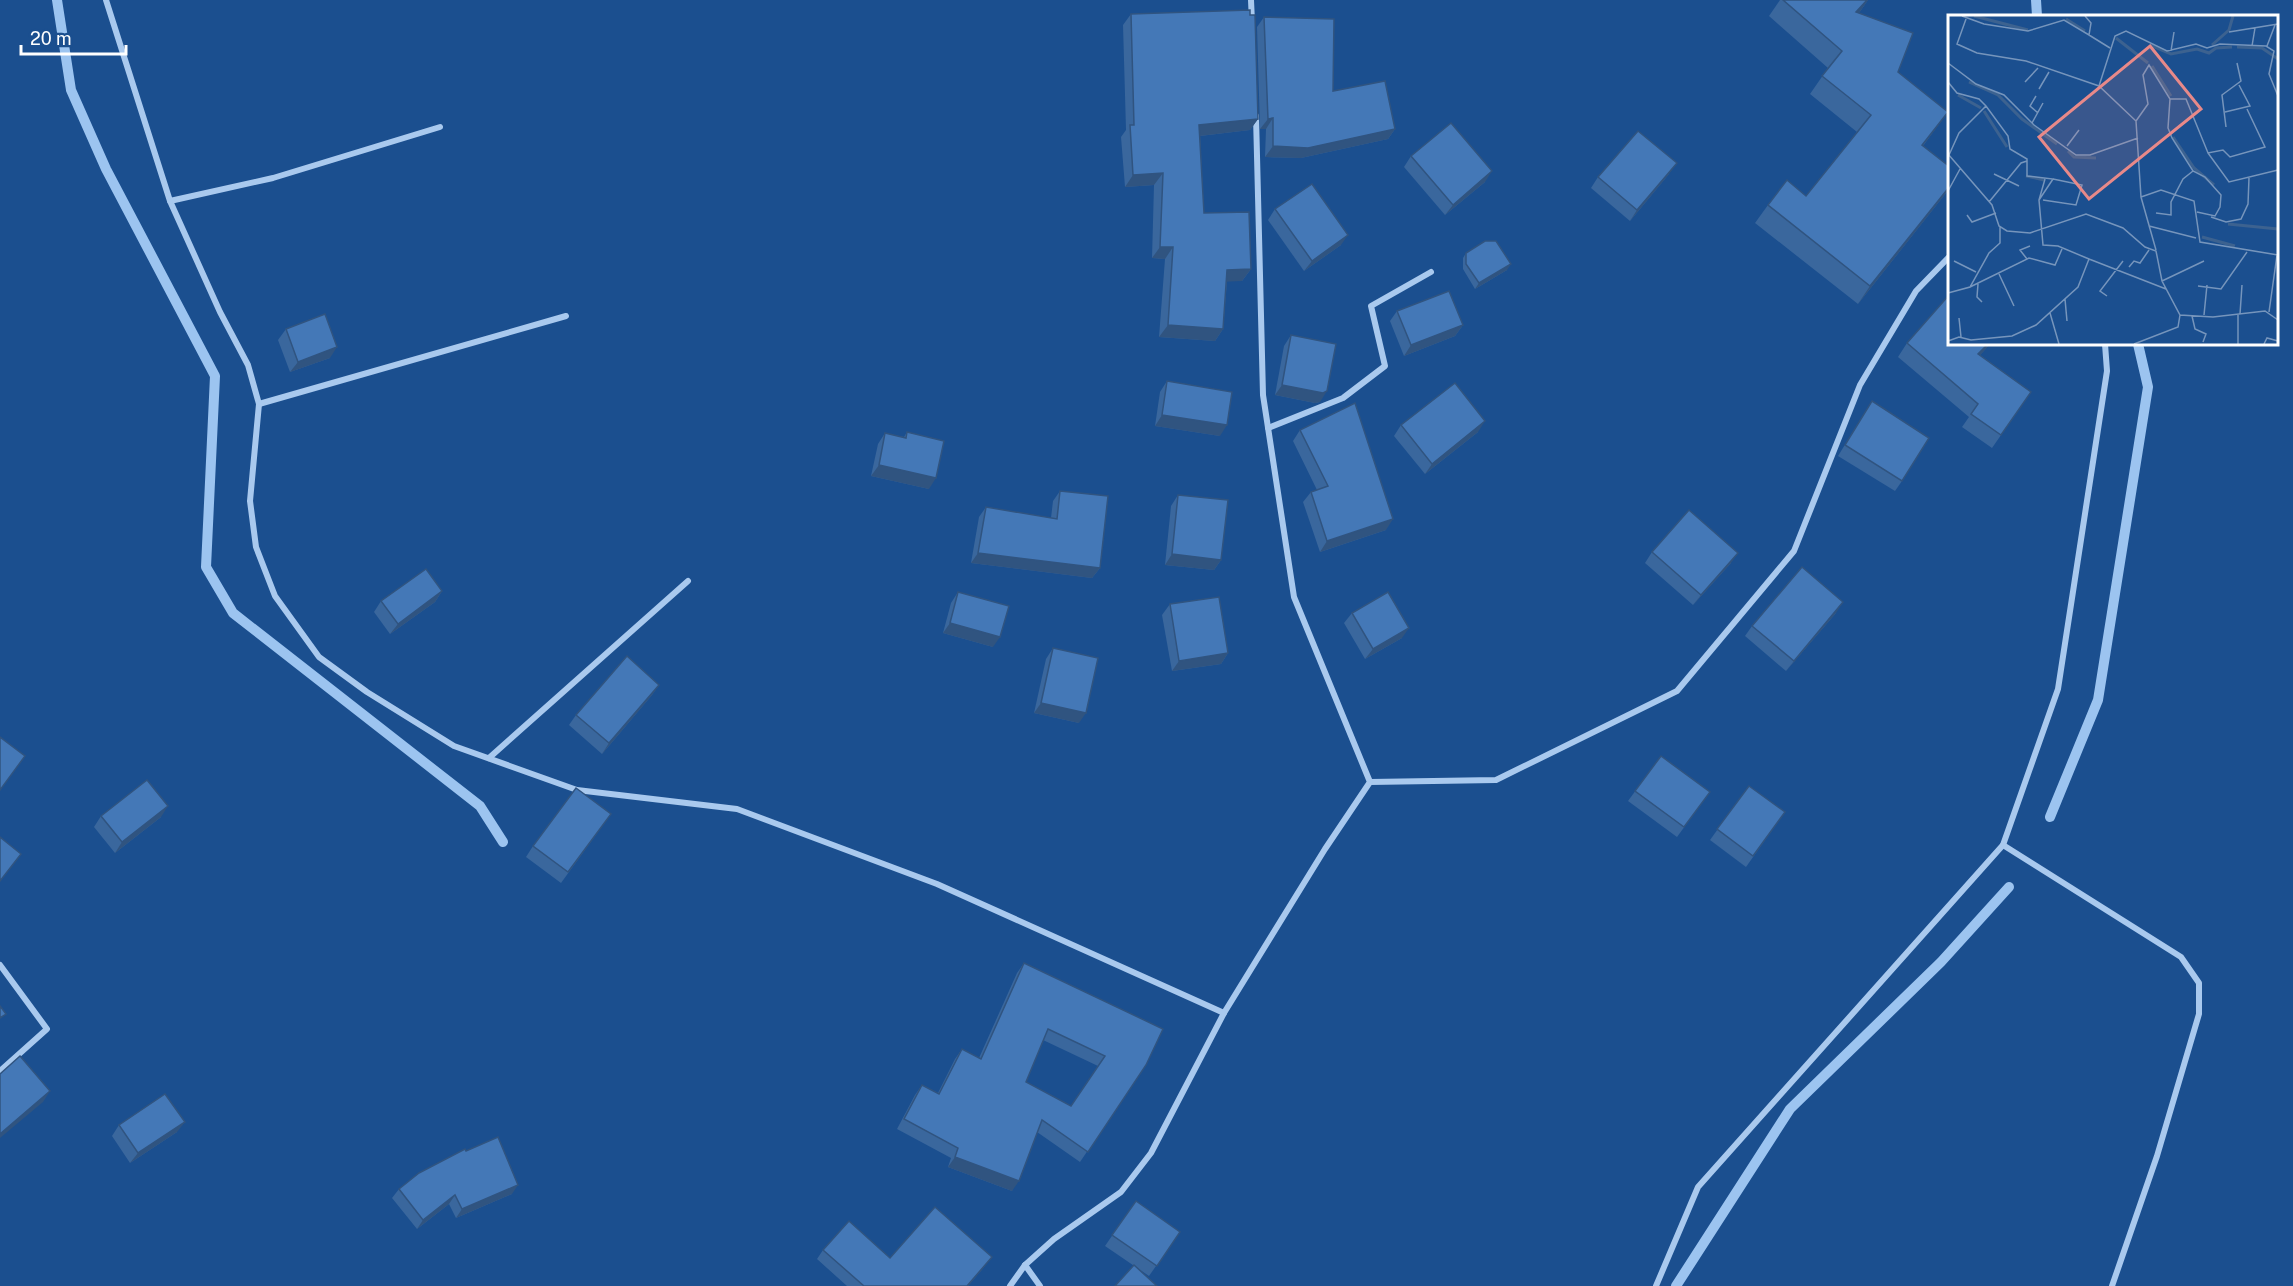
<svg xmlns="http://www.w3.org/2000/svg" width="2293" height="1286" viewBox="0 0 2293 1286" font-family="'Public Sans',sans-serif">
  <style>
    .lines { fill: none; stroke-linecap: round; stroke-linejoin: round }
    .stream { stroke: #9cc4f0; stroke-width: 10 }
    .street { stroke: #a9c9ee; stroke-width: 6 }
    .wall { fill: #3a679d; fill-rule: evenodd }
    .shaded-wall { fill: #305480 }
    .building { fill: #4478b7; stroke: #305480; stroke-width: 1.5; fill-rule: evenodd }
    .inset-river { fill: none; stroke: #3c6290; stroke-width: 3 }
    .inset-road { fill: none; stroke: #7695bc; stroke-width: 1.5 }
    .view { fill: #e88989; fill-opacity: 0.15; stroke: #e88989; stroke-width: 3 }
    .inset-edge { fill: none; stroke: #fff; stroke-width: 3 }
  </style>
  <rect width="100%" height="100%" fill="#1b4f8f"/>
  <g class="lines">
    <g class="stream">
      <path d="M57,0L71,90L106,169L215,376L206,567L233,613L480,806L503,842"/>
      <path d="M2036,0L2037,16"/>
      <path d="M2050,817L2098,700L2148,387L2138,344"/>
      <path d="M1676,1286L1790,1109L1941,962L2009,887"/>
    </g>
    <g class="street">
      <path d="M106,0L170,201L220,312L248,365L259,404L250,501L256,547L275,596L319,657L367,692L454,746L577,790L737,809L937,884L1224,1013"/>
      <path d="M1251,0L1252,22"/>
      <path d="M170,201L273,178L440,127"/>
      <path d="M259,404L566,316"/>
      <path d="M1268,428L1343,398L1385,366L1371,306L1431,272"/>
      <path d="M489,758L688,581"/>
      <path d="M1370,782L1496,780L1677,691L1794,551L1860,385L1916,291L1950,256"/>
      <path d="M2003,845L2181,957L2199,983V1014L2157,1156L2112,1286"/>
      <path d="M0,965L47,1029L0,1071"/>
      <path d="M1025,1265L1040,1286"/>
      <path d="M1010,1286L1025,1265L1054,1239L1121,1192L1151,1153L1224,1013L1325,849L1370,782L1294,597L1263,395L1256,116"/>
      <path d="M1656,1286L1698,1187L2003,845L2058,689L2107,371L2105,344"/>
    </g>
  </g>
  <g class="wall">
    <path d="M1780,0H1868L1859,13L1898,72L1948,112L1923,146L1950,167V188L1858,304L1755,223L1768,205L1806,196L1857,132L1810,94L1828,68L1769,16Z"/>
    <path d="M1131,14L1258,119L1250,130L1200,136L1204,213L1251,269L1242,281H1227L1223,329L1215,341L1159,337L1165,259L1152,258L1154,185L1125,187L1121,137L1126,130L1123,25Z"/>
    <path d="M1264,17L1333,91L1395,129L1388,139L1301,158L1265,157L1266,129H1260L1257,27Z"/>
    <path d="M1411,156L1485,182L1445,215L1404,167Z"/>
    <path d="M1669,174L1630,221L1591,188L1598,177Z"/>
    <path d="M1275,209L1341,245L1304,271L1268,220Z"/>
    <path d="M1466,253L1507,270L1475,289L1463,269V258Z"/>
    <path d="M1397,311L1463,325L1455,336L1404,356L1390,321Z"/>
    <path d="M286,329L330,358L290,372L278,340Z"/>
    <path d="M1291,335L1320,402L1315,403L1275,395L1284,346Z"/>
    <path d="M1907,343L1990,344L1980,355L2031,392L1992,448L1962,427L1969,417L1898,357Z"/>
    <path d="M1167,381L1220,436L1155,426L1160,392Z"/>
    <path d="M1872,401L1902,481L1895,491L1838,456Z"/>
    <path d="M1401,425L1478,432L1425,474L1394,436Z"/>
    <path d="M1300,430L1386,530L1320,552L1303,502L1311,492L1317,490L1293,441Z"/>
    <path d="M907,432L929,489L871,476L878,444L885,433L904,437Z"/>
    <path d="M1060,491L1100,568L1092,578L971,563L979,517L986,507L1051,518L1053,501Z"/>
    <path d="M1178,495L1221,560L1214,570L1165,565L1171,506Z"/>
    <path d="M1652,552L1731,563L1693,605L1645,563Z"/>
    <path d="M442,591L435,602L390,634L374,612L381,601Z"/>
    <path d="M958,592L993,647L943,633L951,603Z"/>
    <path d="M1170,604L1228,653L1221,664L1172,671L1162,615Z"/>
    <path d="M1352,613L1402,638L1365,659L1344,623Z"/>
    <path d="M1836,613L1786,671L1745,636L1752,626Z"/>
    <path d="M1053,648L1079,723L1034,713L1046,659Z"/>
    <path d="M659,685L652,695L602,754L569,725L576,715Z"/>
    <path d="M1661,756L1710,792L1677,837L1628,801Z"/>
    <path d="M1749,786L1785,812L1746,867L1710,840Z"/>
    <path d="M611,814L561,883L526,857L533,846Z"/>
    <path d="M101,816L161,817L115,853L94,827Z"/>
    <path d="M1024,963L1146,1065L1080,1162L1037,1132L1012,1191L948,1167L951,1158L897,1129L915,1095L922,1085L938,1093L955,1059L962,1049L979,1058L1017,973ZM1043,1040L1098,1066L1071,1106L1026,1082Z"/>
    <path d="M119,1125L177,1132L130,1163L112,1136Z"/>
    <path d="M466,1151L512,1194L456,1218L449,1204L417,1229L392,1198L399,1189Z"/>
    <path d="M1136,1201L1180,1232L1149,1276L1105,1246Z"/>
    <path d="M823,1250L890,1258L985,1266L968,1286H847L817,1259Z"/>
  </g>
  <g class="shaded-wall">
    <path d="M1867,0H1868L1859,13L1856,12Z"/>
    <path d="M1948,112L1935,130L1909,163L1922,145Z"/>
    <path d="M1273,118L1266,129H1260L1268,119Z"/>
    <path d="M1258,119L1250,130L1191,137L1199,125Z"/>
    <path d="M1395,129L1388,139L1301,158L1265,157L1273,146Z"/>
    <path d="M1677,163L1669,174L1630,221L1637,210Z"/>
    <path d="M1492,171L1485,182L1445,215L1453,205Z"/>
    <path d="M1163,173L1154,185L1125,187L1133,175Z"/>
    <path d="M1950,186L1946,193L1858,304L1870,286Z"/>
    <path d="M1348,235L1341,245L1304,271L1312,261Z"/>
    <path d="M1160,247H1173L1165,259L1152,258Z"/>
    <path d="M1511,264L1507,270L1475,289L1479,283Z"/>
    <path d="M1251,269L1242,281L1219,282L1227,270Z"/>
    <path d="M1168,325L1223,329L1215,341L1159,337Z"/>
    <path d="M1463,325L1455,336L1404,356L1411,345Z"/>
    <path d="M1988,344H1990L1969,368L1978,354Z"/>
    <path d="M337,347L330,358L290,372L298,362Z"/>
    <path d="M1282,385L1327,391L1320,402L1315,403L1275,395Z"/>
    <path d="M1162,415L1227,425L1220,436L1155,426Z"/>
    <path d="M1485,421L1478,432L1425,474L1432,464Z"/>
    <path d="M879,465L936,478L929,489L871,476Z"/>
    <path d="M1393,519L1386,530L1320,552L1327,541Z"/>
    <path d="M978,553L1100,568L1092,578L971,563Z"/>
    <path d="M1738,553L1731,563L1693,605L1701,595Z"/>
    <path d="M1172,554L1221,560L1214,570L1165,565Z"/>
    <path d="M442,591L435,602L390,634L398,624Z"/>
    <path d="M1843,602L1836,613L1786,671L1794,661Z"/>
    <path d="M950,623L1000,637L993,647L943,633Z"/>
    <path d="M1409,628L1402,638L1365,659L1373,649Z"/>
    <path d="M1228,653L1221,664L1172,671L1179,661Z"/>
    <path d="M659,685L652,695L602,754L609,743Z"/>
    <path d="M1041,703L1086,713L1079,723L1034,713Z"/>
    <path d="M168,806L161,817L115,853L122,842Z"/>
    <path d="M50,1091L43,1102L0,1138V1134Z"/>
    <path d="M185,1122L177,1132L130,1163L138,1153Z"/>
    <path d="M955,1157L1019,1181L1012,1191L948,1167Z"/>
    <path d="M518,1185L512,1194L456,1218L462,1209Z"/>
    <path d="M455,1195L449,1204L417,1229L423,1220Z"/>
    <path d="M992,1257L985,1266L968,1286H967Z"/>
  </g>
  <g class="building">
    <path d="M1783,0H1867L1856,12L1913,33L1898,72L1948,112L1922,145L1950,167V186L1870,286L1768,205L1787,180L1806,196L1871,115L1822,76L1842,51Z"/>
    <path d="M1250,10V15H1255L1258,119L1199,125L1204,213L1249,212L1251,269L1227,270L1223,329L1168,325L1173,247H1160L1163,173L1133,175L1130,125H1134L1131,14Z"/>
    <path d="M1264,17L1334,19L1333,91L1385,81L1395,129L1308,148L1273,146V118L1268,119Z"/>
    <path d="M1451,123L1492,171L1453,205L1411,156Z"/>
    <path d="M1638,131L1677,163L1637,210L1598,177Z"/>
    <path d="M1312,184L1348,235L1312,261L1275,209Z"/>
    <path d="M1485,241H1496L1511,264L1479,283L1466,264V253Z"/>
    <path d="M1449,291L1463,325L1411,345L1397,311Z"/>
    <path d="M1950,294V344H1988L1978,354L2031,392L2001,435L1971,414L1978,404L1907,343Z"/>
    <path d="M325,314L337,347L298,362L286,329Z"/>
    <path d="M1291,335L1336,344L1327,391L1323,393L1282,385Z"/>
    <path d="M1167,381L1232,392L1227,425L1162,415Z"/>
    <path d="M1455,383L1485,421L1432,464L1401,425Z"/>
    <path d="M1872,401L1929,438L1902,481L1845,445Z"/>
    <path d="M1355,403L1393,519L1327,541L1311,492L1328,486L1300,430Z"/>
    <path d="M907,432L944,441L936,478L879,465L885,433L906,438Z"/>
    <path d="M1060,491L1108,496L1100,568L978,553L986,507L1057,519Z"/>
    <path d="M1178,495L1228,500L1221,560L1172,554Z"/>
    <path d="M1689,510L1738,553L1701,595L1652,552Z"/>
    <path d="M1802,567L1843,602L1794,661L1752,626Z"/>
    <path d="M426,569L442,591L398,624L381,601Z"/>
    <path d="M958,592L1009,606L1000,637L950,623Z"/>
    <path d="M1388,592L1409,628L1373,649L1352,613Z"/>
    <path d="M1219,597L1228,653L1179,661L1170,604Z"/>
    <path d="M1053,648L1098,658L1086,713L1041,703Z"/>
    <path d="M627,656L659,685L609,743L576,715Z"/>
    <path d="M0,737L25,756L0,790Z"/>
    <path d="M1661,756L1710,792L1684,827L1635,791Z"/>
    <path d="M147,780L168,806L122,842L101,816Z"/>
    <path d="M1749,786L1785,812L1753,856L1717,829Z"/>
    <path d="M576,788L611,814L568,872L533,846Z"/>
    <path d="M0,837L21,854L0,881Z"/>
    <path d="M1024,963L1163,1029L1146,1065L1088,1152L1042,1120L1019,1181L955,1157L958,1148L904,1119L922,1085L939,1094L962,1049L981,1059ZM1048,1029L1105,1056L1071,1106L1026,1082Z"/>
    <path d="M0,1006L6,1014L0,1018Z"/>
    <path d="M20,1056L50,1091L0,1134V1074Z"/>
    <path d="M165,1094L185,1122L138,1153L119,1125Z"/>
    <path d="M498,1137L518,1185L462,1209L455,1195L423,1220L399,1189L419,1173L465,1149L466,1151Z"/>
    <path d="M1136,1201L1180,1232L1157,1266L1112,1235Z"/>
    <path d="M935,1207L992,1257L967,1286H864L823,1250L849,1221L890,1258Z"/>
    <path d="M1134,1265L1157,1286H1115Z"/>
  </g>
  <g transform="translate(1948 15)">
    <rect width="330" height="330" fill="#1b4f8f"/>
    <path class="inset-river" d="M26,1L80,15M118,4L137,16M168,23L200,48M202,30L223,39L249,34L261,38L268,33L284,32M264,30L281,15L285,1M289,32L314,33L330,44M204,51L223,81M21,67L50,80L74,104L109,129M10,80L33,93M36,96L59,132M225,122L246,153L266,170M120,136L126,142L148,143M78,161L96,165M280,209L330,214M254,222L287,231"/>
    <path class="inset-road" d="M14,1L36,9L80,16L116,5L141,20L143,8L137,1M18,4L9,29L29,38L78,46L151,71L188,106L193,182L208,235M281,17L330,9M141,20L162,33M304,31L307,13M319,31L327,10M223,36L226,17M0,48L28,69L56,80L86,110L128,140H142L190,123M0,67L9,78L31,84L38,91L60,121L62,134L79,144V161L105,164L91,185L95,230L110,231L141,244L130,272L88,310L64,321L23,325L11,322L0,326M77,67L90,53M151,71L167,21L178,16L219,36L248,29L259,33L272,29L318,31L326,36L321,59L330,81M91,74L101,57M88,81L82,91L90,98M222,84H238L260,138L275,135L282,142L317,132L299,94M277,97L302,91L291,70M188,106L200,89L195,60L201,50L222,84L220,113L224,123L245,156L257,162L273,180L272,192L267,201L249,197M84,108L95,88M278,112L274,80L293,66L289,48M119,131L131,115M260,138L281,167L330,155M0,139L44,190L51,211L59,216L82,218L138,199L175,213L197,232L208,236L214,266L232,300L265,302L317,296L330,305M1,140L11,118L38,91M46,159L71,171M0,176L12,154M193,182L213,175L246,186L252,227L330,240M91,185L97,164M95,185L128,190L134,170L105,164M41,187L73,148L79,146M208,198L223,200V187L235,164L245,156M19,200L24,207L48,198M263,202L278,207L293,204L300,189L301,163M201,211L248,223M79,244L72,235L82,231M141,244L218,274M6,246L28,257M181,252L186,246L192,248L201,235M51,259L66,291M214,266L256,246M30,269L29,282L34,287M250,271L273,274L299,237M22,272L81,243L107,250L114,234M0,278L22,272L41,238L52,228V212M159,281L152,276L175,246M117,284L119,306M321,297L329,240M102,298L111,329M292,299L294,270M256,300L259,270M290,300V329M244,301L247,314L258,319L255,327M11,303L13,322M186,329L230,312L232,300M316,329L319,323L330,326"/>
    <path class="view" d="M202,31L253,94L141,184L91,122Z"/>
    <rect width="330" height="330" class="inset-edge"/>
  </g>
  <path d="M21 45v9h105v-9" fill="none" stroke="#ffffff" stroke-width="3"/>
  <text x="30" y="45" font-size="18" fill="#ffffff" stroke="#1b4f8f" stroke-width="4.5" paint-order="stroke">20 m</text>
</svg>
